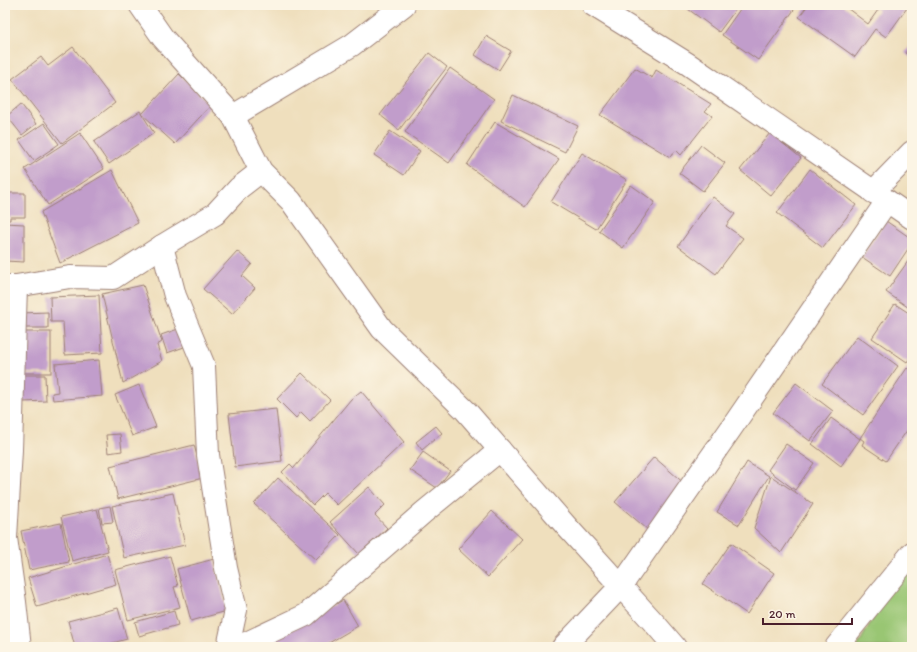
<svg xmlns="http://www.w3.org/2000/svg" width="917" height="652" viewBox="0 0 917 652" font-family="Itim,sans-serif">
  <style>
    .green { fill: #99c673; stroke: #72724f }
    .building { fill: #c19dcb }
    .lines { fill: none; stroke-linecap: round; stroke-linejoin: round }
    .minor-casing { stroke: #9c7f74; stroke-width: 24 }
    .minor { stroke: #fff; stroke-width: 22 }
  </style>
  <rect width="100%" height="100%" fill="#fcf5e5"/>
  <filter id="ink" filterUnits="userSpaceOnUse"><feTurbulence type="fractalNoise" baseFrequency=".025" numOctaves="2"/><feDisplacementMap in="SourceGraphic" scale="8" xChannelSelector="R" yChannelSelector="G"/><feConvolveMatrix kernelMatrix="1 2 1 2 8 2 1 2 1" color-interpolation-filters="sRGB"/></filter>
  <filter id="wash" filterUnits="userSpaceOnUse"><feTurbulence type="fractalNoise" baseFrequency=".012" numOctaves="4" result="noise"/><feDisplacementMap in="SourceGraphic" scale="16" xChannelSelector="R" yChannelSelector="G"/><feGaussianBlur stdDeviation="0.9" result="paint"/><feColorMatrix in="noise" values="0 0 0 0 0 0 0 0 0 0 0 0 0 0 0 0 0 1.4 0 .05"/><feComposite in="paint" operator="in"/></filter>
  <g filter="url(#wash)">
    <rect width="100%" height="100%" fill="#efdfbd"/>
    <path class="green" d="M912,547V647H857Z"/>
    <g id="blocks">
      <g class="building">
        <path d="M692,5H739L719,32L688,9Z"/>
        <path d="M743,5H792L796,7L758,60L722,35Z"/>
        <path d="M808,5H843L868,24L878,10L871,5H904L907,8L886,37L875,29L855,57L799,17Z"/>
        <path d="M486,36L511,51L499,70L475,55Z"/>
        <path d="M912,43V59L905,53Z"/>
        <path d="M73,47L115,103L62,143L12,79L41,57L48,66Z"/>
        <path d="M429,53L447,67L399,130L380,115Z"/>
        <path d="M450,68L494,99L449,163L405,132Z"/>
        <path d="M635,68L652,78L656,70L711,104L705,111L712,116L681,155L676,150L670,157L600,115Z"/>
        <path d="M179,74L211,105L175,144L142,114Z"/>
        <path d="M513,95L578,126L565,152L501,121Z"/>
        <path d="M21,104L36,124L22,135L7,116Z"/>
        <path d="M140,111L154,133L109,164L94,142Z"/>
        <path d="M495,122L559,159L525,207L467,165Z"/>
        <path d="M44,123L59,144L34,161L19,140Z"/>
        <path d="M390,131L420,151L404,175L374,155Z"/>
        <path d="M5,133H9L8,193H25V217H10V220H5Z"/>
        <path d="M80,133L104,169L48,205L25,169Z"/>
        <path d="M770,133L801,158L771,196L740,170Z"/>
        <path d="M701,145L725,163L703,191L679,173Z"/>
        <path d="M582,153L627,180L596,229L551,202Z"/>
        <path d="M810,169L856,205L823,248L777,213Z"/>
        <path d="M112,170L138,223L60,263L41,212Z"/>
        <path d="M631,185L655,202L623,248L599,231Z"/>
        <path d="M713,197L735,214L726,226L743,238L716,274L678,246Z"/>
        <path d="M886,221L912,239V243L890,276L862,257Z"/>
        <path d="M5,223L24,224V262L5,261Z"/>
        <path d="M237,251L252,264L242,276L255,288L232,314L203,289Z"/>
        <path d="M911,257H912V310L886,292Z"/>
        <path d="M143,285L162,342L157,345L162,361L123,383L102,294Z"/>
        <path d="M99,295L102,353L65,355L63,322H51L50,297Z"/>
        <path d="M895,304L912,315V355L907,362L872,338Z"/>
        <path d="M48,312V328H22L21,313Z"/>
        <path d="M181,328L187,346L167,353L161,335Z"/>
        <rect x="23" y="332" width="28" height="41"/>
        <path d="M857,336L898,366L863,415L822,384Z"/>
        <path d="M99,360L102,396L53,400L52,393L58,392L55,364Z"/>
        <path d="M907,368L912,372V423L886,461L862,445L864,441L860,438Z"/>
        <path d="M302,373L330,400L310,421L301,412L296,418L277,399Z"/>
        <path d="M22,375H45L46,401L23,402Z"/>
        <path d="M796,383L833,411L810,441L773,413Z"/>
        <path d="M139,385L156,427L132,436L115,395Z"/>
        <path d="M361,391L404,442L337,505L325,493L313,505L282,472L290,464L294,468L351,399Z"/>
        <path d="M276,409L282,461L235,467L229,414Z"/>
        <path d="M831,418L860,439L841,466L812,444Z"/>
        <path d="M436,426L442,433L422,450L416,442Z"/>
        <path d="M120,434L122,451L108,453L106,435Z"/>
        <path d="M786,444L814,463L795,490L768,470Z"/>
        <path d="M194,445L203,478L118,499L110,466Z"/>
        <path d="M423,452L450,471L437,488L410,470Z"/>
        <path d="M654,457L686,485L647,529L615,502Z"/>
        <path d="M747,462L769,476L739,525L717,512Z"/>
        <path d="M771,476L813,504L781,553L754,528Z"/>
        <path d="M278,478L340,535L316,560L254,504Z"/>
        <path d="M369,487L385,505L375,515L387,528L359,554L330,522Z"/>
        <path d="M173,493L185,545L124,558L112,506Z"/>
        <path d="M110,506L113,522L102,523L99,508Z"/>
        <path d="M97,509L108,551L72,561L61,517Z"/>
        <path d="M492,511L522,539L488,577L458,549Z"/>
        <path d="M61,523L69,562L29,570L21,531Z"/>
        <path d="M731,543L774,573L747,614L703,584Z"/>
        <path d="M107,554L116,584L37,607L28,578Z"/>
        <path d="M170,556L178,586L174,587L180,607L128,620L115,570Z"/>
        <path d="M214,559L227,611L191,621L177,569Z"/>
        <path d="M343,600L358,626L322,647H262Z"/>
        <path d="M118,608L127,639L98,647H75L68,621Z"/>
        <path d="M174,611L178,625L139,636L135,622Z"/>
      </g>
    </g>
  </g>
  <g filter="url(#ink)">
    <use href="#blocks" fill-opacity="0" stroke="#9c7f74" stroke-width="1"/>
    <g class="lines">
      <defs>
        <g id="minor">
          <path d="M140,5L163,38L233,116L261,171L291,201L382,329L466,411L567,527L656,625L675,647"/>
          <path d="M593,5L688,64L912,218"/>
          <path d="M233,116L352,45L404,5"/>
          <path d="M873,192L912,152"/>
          <path d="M162,246L175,296L204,366L208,455L226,568L236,610L228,647"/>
          <path d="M5,286H16L70,277L113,278L162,246L215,214L239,188L261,171"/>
          <path d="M16,286L11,450L6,538L15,602L20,647"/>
          <path d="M238,647L306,615L424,512L500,450"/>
          <path d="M563,647L621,586L730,430L887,201"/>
          <path d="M836,647L912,553"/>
        </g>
      </defs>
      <use href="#minor" class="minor-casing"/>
      <use href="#minor" class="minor"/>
    </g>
  </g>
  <rect width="917" height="652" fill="none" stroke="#fcf5e5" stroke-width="20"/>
  <path d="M763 618v6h89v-6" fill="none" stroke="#4a1f2b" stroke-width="2"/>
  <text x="769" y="618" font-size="12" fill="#4a1f2b" stroke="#fcf5e5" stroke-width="3" paint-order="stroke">20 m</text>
</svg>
